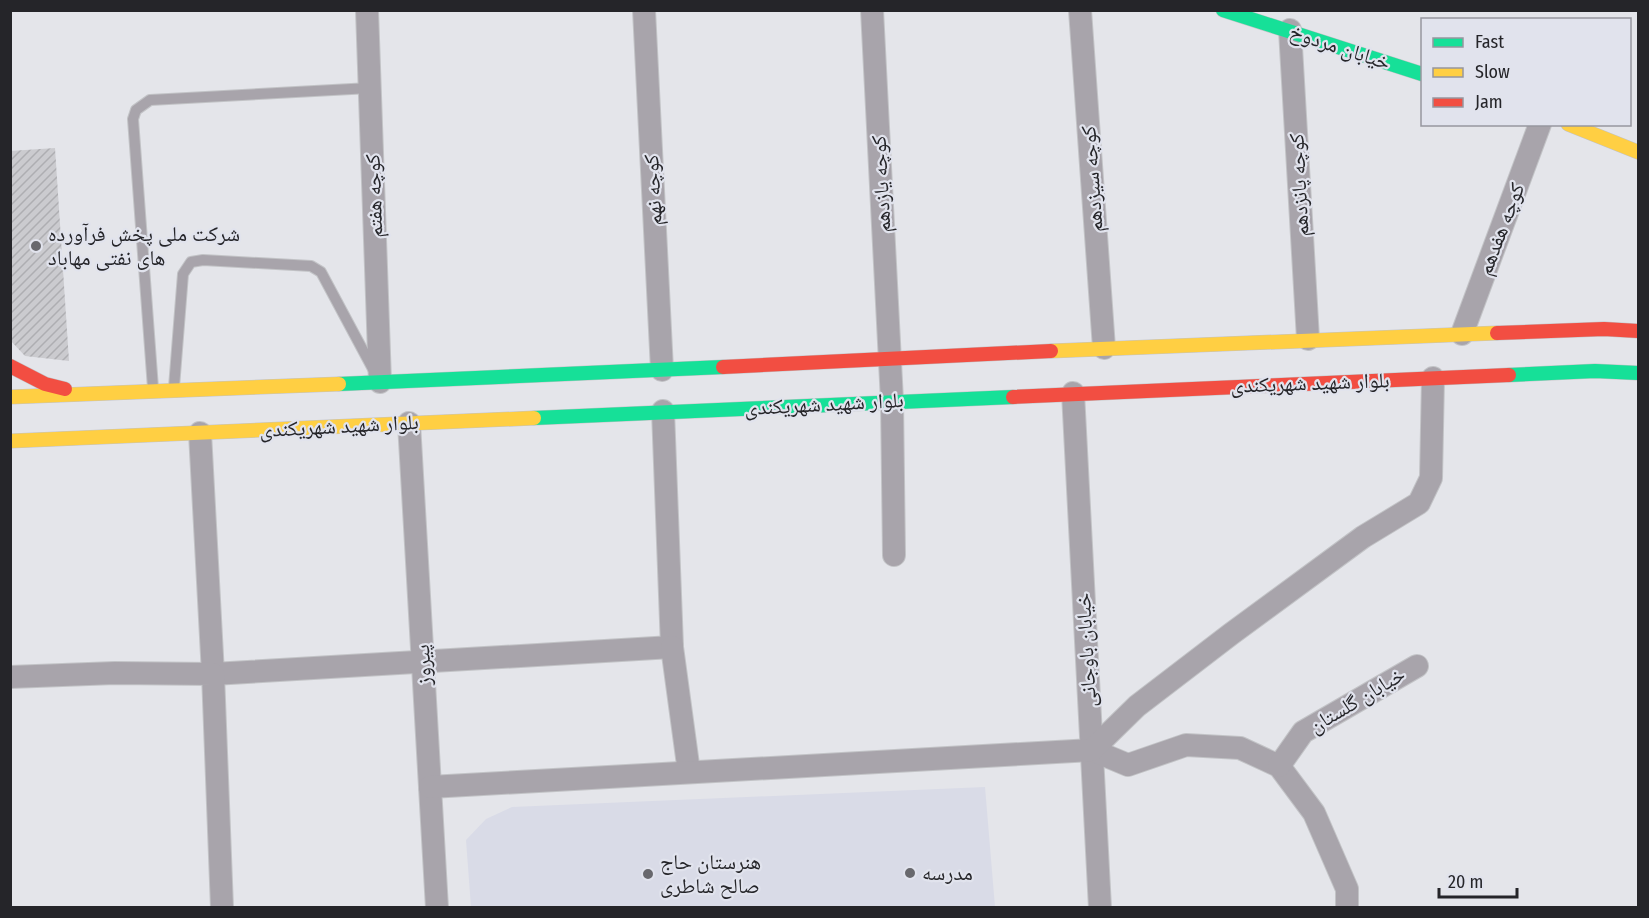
<svg xmlns="http://www.w3.org/2000/svg" width="1649" height="918" viewBox="0 0 1649 918" font-family="'Fira Sans Condensed','Noto Naskh Arabic',sans-serif">
  <style>
    .built { fill: #d9dbe7 }
    .building { fill: url(#building-hatch) }
    .lines { fill: none; stroke-linecap: round; stroke-linejoin: round }
    .lane-casing { stroke: #c2c3c6; stroke-width: 12 }
    .street-casing { stroke: #c2c3c6; stroke-width: 24 }
    .fast-casing { stroke: #c2c3c6; stroke-width: 15 }
    .slow-casing { stroke: #c2c3c6; stroke-width: 15 }
    .jam-casing { stroke: #c2c3c6; stroke-width: 15 }
    .lane { stroke: #a8a4ab; stroke-width: 10 }
    .street { stroke: #a8a4ab; stroke-width: 22 }
    .fast { stroke: #16e098; stroke-width: 14 }
    .slow { stroke: #ffcf43; stroke-width: 14 }
    .jam { stroke: #f24e42; stroke-width: 14 }
    .poi-dot { fill: #68686d; stroke: #e1e3ed; stroke-width: 2 }
    .labels { text-anchor: middle; stroke-width: 4.5; stroke-linejoin: round; paint-order: stroke }
    .street-label { font-size: 21px; fill: #252529; stroke: #e1e3ed }
    .poi-label { font-size: 21px; fill: #252529; stroke: #e1e3ed; text-anchor: start }
  </style>
  <defs>
    <pattern id="building-hatch" width="6" height="6" patternUnits="userSpaceOnUse" patternTransform="scale(1.5)"><rect width="6" height="6" fill="#cbcbcf"/><path d="M-1 1l2-2M0 6l6-6M5 7l2-2" fill="none" stroke="#aeaeb2"/></pattern>
  </defs>
  <rect width="100%" height="100%" fill="#e4e5ea"/>
  <path class="built" d="M985,787L995,907H471L466,840L486,819L512,807Z"/>
  <path class="building" d="M55,148L69,361L25,356L10,340V151Z"/>
  <g class="lines">
    <defs>
      <g id="lane">
        <path d="M174,387L183,274L191,262L203,260L311,266L321,272L374,371"/>
        <path d="M153,388L133,119L136,110L150,100L370,88"/>
      </g>
      <g id="street">
        <path d="M367,10L380,382"/>
        <path d="M644,10L662,370"/>
        <path d="M872,10L892,401L894,555"/>
        <path d="M1080,10L1104,348"/>
        <path d="M1290,30L1308,339"/>
        <path d="M1462,334L1540,124"/>
        <path d="M1073,393L1100,908"/>
        <path d="M409,423L437,908"/>
        <path d="M200,433L213,674L672,647L663,411"/>
        <path d="M672,647L689,772"/>
        <path d="M10,677L115,673L213,674L222,908"/>
        <path d="M1092,750L1128,765L1186,745L1240,748L1279,766L1314,813L1347,889V908"/>
        <path d="M1279,766L1303,732L1417,666"/>
        <path d="M430,787L1092,750L1137,706L1231,634L1363,537L1419,503L1431,478L1433,378"/>
      </g>
      <g id="fast">
        <path d="M1223,10L1422,74"/>
        <path d="M1509,375L1595,371L1638,373"/>
        <path d="M339,384L723,367"/>
        <path d="M534,418L1013,397"/>
      </g>
      <g id="slow">
        <path d="M1568,124L1638,152"/>
        <path d="M1051,351L1497,333"/>
        <path d="M10,397L339,384"/>
        <path d="M10,441L534,418"/>
      </g>
      <g id="jam">
        <path d="M1497,333L1604,329L1638,331"/>
        <path d="M10,366L45,384L65,389"/>
        <path d="M723,367L1051,351"/>
        <path d="M1013,397L1509,375"/>
      </g>
    </defs>
    <use href="#lane" class="lane-casing"/>
    <use href="#street" class="street-casing"/>
    <use href="#fast" class="fast-casing"/>
    <use href="#slow" class="slow-casing"/>
    <use href="#jam" class="jam-casing"/>
    <use href="#lane" class="lane"/>
    <use href="#street" class="street"/>
    <use href="#fast" class="fast"/>
    <use href="#slow" class="slow"/>
    <use href="#jam" class="jam"/>
  </g>
  <g class="poi-dot">
    <circle cx="36" cy="246" r="6"/>
    <circle cx="910" cy="873" r="6"/>
    <circle cx="648" cy="874" r="6"/>
  </g>
  <g class="labels">
    <g class="street-label">
      <text transform="translate(1340 47) rotate(18)" y="7">خیابان مردوخ</text>
      <text transform="translate(1092 179) rotate(-94)" y="7">کوچه سیزدهم</text>
      <text transform="translate(881 184) rotate(-93)" y="7">کوچه یازدهم</text>
      <text transform="translate(1299 185) rotate(-93)" y="7">کوچه پانزدهم</text>
      <text transform="translate(653 190) rotate(-93)" y="7">کوچه نهم</text>
      <text transform="translate(374 196) rotate(-92)" y="7">کوچه هفتم</text>
      <text transform="translate(1501 229) rotate(-69)" y="7">کوچه هفدهم</text>
      <text transform="translate(1310 383) rotate(-2)" y="7">بلوار شهید شهریکندی</text>
      <text transform="translate(824 404) rotate(-3)" y="7">بلوار شهید شهریکندی</text>
      <text transform="translate(339 426) rotate(-3)" y="7">بلوار شهید شهریکندی</text>
      <text transform="translate(1086 650) rotate(-93)" y="7">خیابان باوجانی</text>
      <text transform="translate(423 665) rotate(-93)" y="7">پیروز</text>
      <text transform="translate(1357 700) rotate(-31)" y="7">خیابان گلستان</text>
    </g>
    <g class="poi-label">
      <text x="48" y="241">شرکت ملی پخش فرآورده<tspan x="48" dy="24">های نفتی مهاباد</tspan></text>
      <text x="660" y="869">هنرستان حاج<tspan x="660" dy="24">صالح شاطری</tspan></text>
      <text x="922" y="880">مدرسه</text>
    </g>
  </g>
  <rect width="1649" height="918" fill="none" stroke="#252529" stroke-width="24"/>
  <rect x="1421" y="18" width="210" height="108" fill="#e1e3ed" stroke="#96979f" stroke-width="1.5"/>
  <rect x="1433" y="38" width="30" height="9" fill="#16e098" stroke="#96979f" stroke-width="1.5"/>
  <text x="1475" y="48" font-size="18" fill="#252529">Fast</text>
  <rect x="1433" y="68" width="30" height="9" fill="#ffcf43" stroke="#96979f" stroke-width="1.5"/>
  <text x="1475" y="78" font-size="18" fill="#252529">Slow</text>
  <rect x="1433" y="98" width="30" height="9" fill="#f24e42" stroke="#96979f" stroke-width="1.5"/>
  <text x="1475" y="108" font-size="18" fill="#252529">Jam</text>
  <path d="M1439 888v9h78v-9" fill="none" stroke="#252529" stroke-width="3"/>
  <text x="1448" y="888" font-size="18" fill="#252529" stroke="#e1e3ed" stroke-width="4.5" paint-order="stroke">20 m</text>
</svg>
